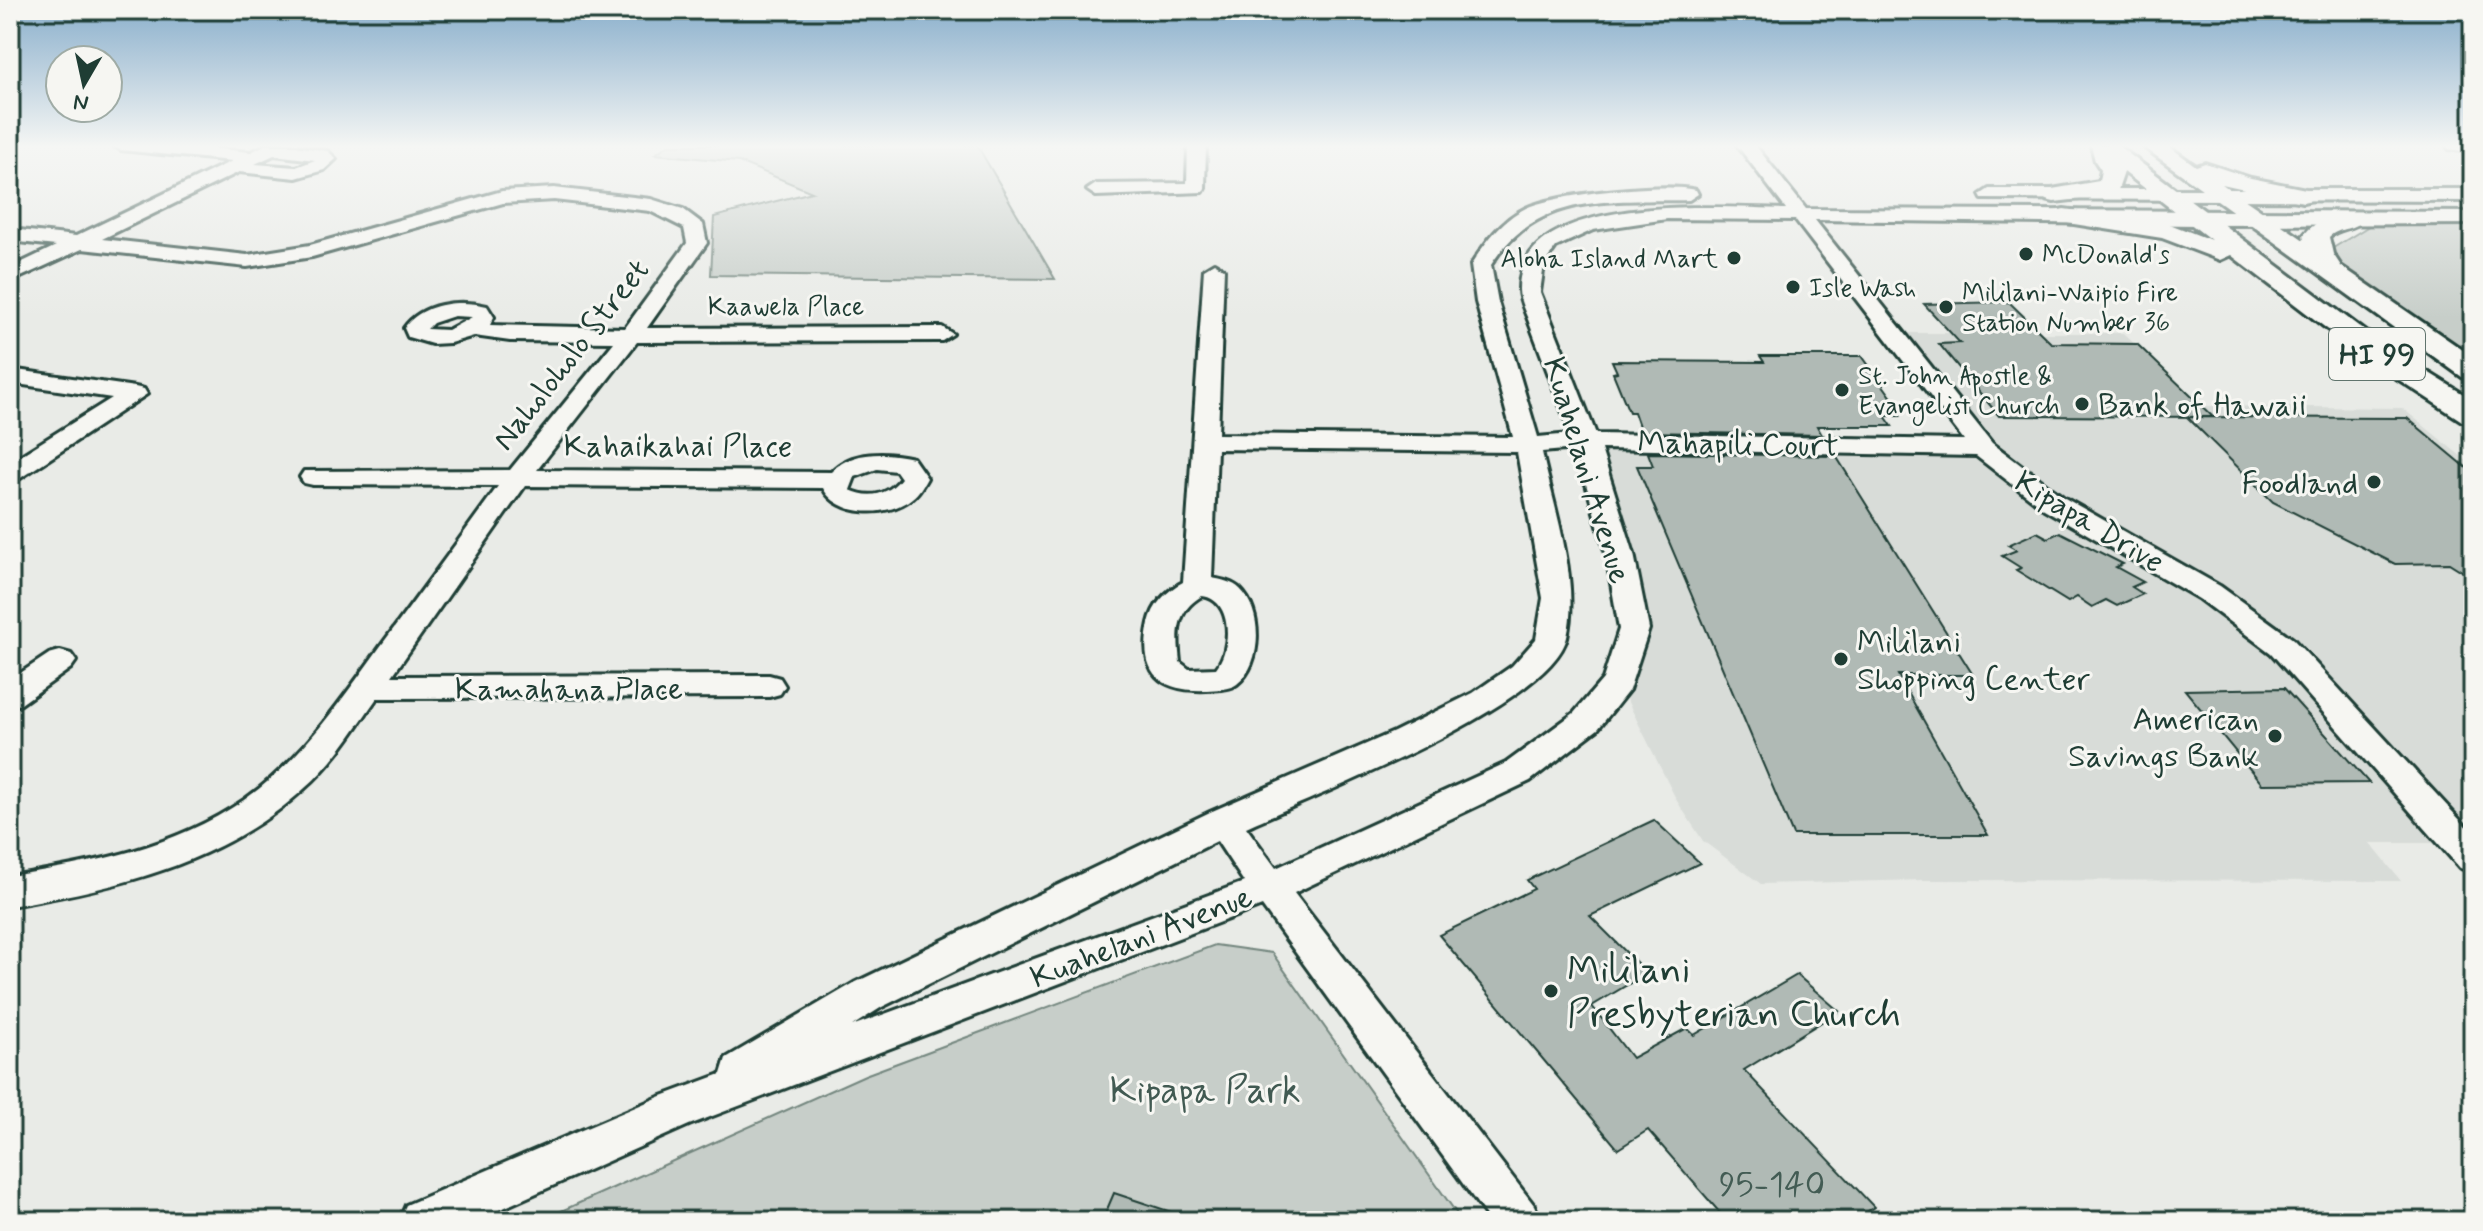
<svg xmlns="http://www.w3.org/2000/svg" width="2483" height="1231" viewBox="0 0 2483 1231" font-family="Mynerve,sans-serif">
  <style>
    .built { fill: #d8dcd8 }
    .green { fill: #c7cec9; stroke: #73867e; stroke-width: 2 }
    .building { fill: #b0bab5; stroke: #1f3d34; stroke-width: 2 }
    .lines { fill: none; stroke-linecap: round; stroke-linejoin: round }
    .minor-casing { stroke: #1f3d34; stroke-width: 6 }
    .major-casing { stroke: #1f3d34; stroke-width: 6 }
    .minor { fill: #f6f6f2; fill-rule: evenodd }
    .major { fill: #f6f6f2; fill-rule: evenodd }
    .poi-dot { fill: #1f3d34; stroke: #f6f6f2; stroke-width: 3 }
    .labels { text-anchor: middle; stroke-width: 6; stroke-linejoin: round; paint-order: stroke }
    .far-poi-label { font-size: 26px; fill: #1f3d34; stroke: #f6f6f2; text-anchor: start }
    .far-street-label { font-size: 26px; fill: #1f3d34; stroke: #f6f6f2 }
    .shield { fill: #f6f6f2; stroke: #60746d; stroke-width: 2 }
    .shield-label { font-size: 30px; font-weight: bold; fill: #1f3d34 }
    .street-label { font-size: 32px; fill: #1f3d34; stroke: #f6f6f2 }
    .poi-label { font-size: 32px; fill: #1f3d34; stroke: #f6f6f2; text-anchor: start }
    .near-number-label { font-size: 34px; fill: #435c54 }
    .near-poi-label { font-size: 38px; fill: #1f3d34; stroke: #f6f6f2; text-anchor: start }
    .near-park-label { font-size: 38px; fill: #415a52; stroke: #f6f6f2 }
  </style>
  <rect width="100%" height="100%" fill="#e9ebe7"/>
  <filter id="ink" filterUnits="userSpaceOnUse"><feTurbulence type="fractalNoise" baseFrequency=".0125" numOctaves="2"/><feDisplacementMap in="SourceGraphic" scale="16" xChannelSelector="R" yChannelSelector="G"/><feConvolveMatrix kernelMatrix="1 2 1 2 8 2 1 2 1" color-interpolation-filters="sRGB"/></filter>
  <g filter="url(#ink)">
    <path class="built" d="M1892,333H2123L2200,406L2402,408L2473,466V858L2460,843H2370L2401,881L1924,880L1761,884L1703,841L1677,801L1618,682L1631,645L1586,441L1982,448Z"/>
    <g class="green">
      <path d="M668,145H977L1055,279L711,275L714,217L812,192L739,162L655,154Z"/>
      <path d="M2369,226H2473V358L2325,253Z"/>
      <path d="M1215,945L1272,953L1462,1221H539L865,1075Z"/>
    </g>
    <g class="building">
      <path d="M2009,302L2051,343L2137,344L2213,417L1999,416L1939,344L1960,343L1924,304Z"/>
      <path d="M1760,356H1862L1895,402H1890L1900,416H1885L1892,426H1817L1822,435L1641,432L1634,412H1629L1613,373L1617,372L1612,361L1764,362Z"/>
      <path d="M2187,417L2407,418L2473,473V578L2449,563L2395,564L2273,502Z"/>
      <path d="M1648,453L1836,456L1973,675H1898L1988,835H1793L1637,466H1653Z"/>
      <path d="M2037,532L2048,538L2060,532L2123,564L2116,567L2143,582L2132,587L2143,594L2117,606L2106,600L2092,607L2077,597L2068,602L2016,570L2021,568L2002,556L2017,550L2008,545Z"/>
      <path d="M2284,688L2369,783L2262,784L2185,690Z"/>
      <path d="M1654,820L1700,863L1590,916L1647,973L1592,1006L1632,1058L1687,1028L1694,1035L1797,975L1839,1011L1744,1070L1874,1207L1853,1221H1727L1648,1130L1618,1149L1439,935L1534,889L1527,880Z"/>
      <path d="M1114,1193L1183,1216L1182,1221H1102Z"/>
    </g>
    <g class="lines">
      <defs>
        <g id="minor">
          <path d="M112,145H177L251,152L265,145H289L328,151L336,159L324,170L296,178L239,172L102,239L247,255L310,245L502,191L554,188L651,199L683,209L703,224L707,243L647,328L942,327L953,334L942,341L637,342L537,470L831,472C851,450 887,452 913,458L927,478C923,485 919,493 912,498C888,518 838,517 823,488L525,486L392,676L769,675L780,678L785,686L780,694L769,697L377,698C355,729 334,763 305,788C222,864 117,888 10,906V876C92,863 174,848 244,800C301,760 340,702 380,647C420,593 459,540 498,486L313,485L304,483L300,477L304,471L510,470L614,342L510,341L474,336L450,343L432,344L408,337L404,328C422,303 458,299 487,306L494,317L490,325L625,328L687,243L684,228L650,211L554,200L503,203L312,257L247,267L82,249L10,282V268L56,246L10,241V229L76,236L232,161L121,150ZM274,155L315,160L296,167L255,164ZM454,316L472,317L448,330L427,329L433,323ZM877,469L896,471L901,478C888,495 870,499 850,490L855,477Z"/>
          <path d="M1188,145H1206L1205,188L1203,192L1096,196L1087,190L1096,184L1187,183Z"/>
          <path d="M1737,145H1755L1806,209L2473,212V224L2197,225L1815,220L1992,443L2063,497L2220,586L2293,639L2473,834V872L2460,868L2271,653L2199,599L2044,509L1976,456L1601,449L1634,554L1649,629L1629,690L1598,729L1530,781L1294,893L1534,1205L1541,1221H1490L1262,906L689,1125L474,1221H399L406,1205L659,1097L721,1074L726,1058L854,983L1210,812L1394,732L1473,693L1512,666L1536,639L1543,598L1517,452L1217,449L1212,578C1222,580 1233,582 1240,589C1263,611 1263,664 1237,684C1229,690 1216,689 1207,690C1160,692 1138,673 1149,623C1153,605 1166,591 1183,582L1204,269L1214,263L1224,269L1218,434L1513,437L1476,302L1471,265C1485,243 1501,220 1526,208C1556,194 1663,182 1696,190L1698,194L1689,200C1613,202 1537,191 1491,265L1498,302L1538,437L1571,434C1557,398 1544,361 1530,325C1527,315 1519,301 1519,290C1518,190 1721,208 1786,209ZM1667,219L1795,220L1964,440L1596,434L1540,292L1544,264L1556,247L1593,230ZM1576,449L1606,554L1619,629L1603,679L1574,713L1506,763L1276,868L1246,827C1311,797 1551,705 1567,637C1580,581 1554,508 1542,452ZM1202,596C1233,599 1232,649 1216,668L1189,669L1180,662C1177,635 1175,611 1202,596ZM1217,841L1244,882L852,1026L882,1007Z"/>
          <path d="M2446,145H2473V153L2449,149Z"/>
          <path d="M1989,189H2473V201L1982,199L1980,195Z"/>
          <path d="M10,369L135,387L144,389L147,394L19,479L10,481V462L112,398L10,383Z"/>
          <path d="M60,651L71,654L76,661L71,668L21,704L10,707V680L49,654Z"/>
        </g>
        <g id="major">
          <path d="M2091,145H2117L2381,343L2473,400V423L2462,421L2361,355L2231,255L2220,260L2162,238L2055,221L2052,216L2055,211L2064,209L2167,223L2211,240L2124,172L2118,190L2098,197L2054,202L2046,200L2042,195L2046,190L2099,181L2101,170L2095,161Z"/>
          <path d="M2141,145H2167L2196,166L2205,163L2251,178L2311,190L2315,195L2311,200L2303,202L2222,184L2304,240L2303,236C2315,220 2340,209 2360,214L2363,219C2356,230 2339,227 2329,237L2333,254L2341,266L2473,357V380L2462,377Z"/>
        </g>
      </defs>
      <use href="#minor" class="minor-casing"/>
      <use href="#major" class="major-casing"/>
      <use href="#minor" class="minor"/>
      <use href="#major" class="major"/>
    </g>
  </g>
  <linearGradient id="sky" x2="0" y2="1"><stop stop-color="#88aecb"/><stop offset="0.46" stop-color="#f5f6f4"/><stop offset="1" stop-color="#f5f6f4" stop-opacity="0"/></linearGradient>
  <rect width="2483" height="318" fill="url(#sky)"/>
  <g class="poi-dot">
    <circle cx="2026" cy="254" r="8"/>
    <circle cx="1734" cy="258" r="8"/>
    <circle cx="1793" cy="287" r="8"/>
    <circle cx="1946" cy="307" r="8"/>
    <circle cx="1842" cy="390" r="8"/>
    <circle cx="2082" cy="404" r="8"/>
    <circle cx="2374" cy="482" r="8"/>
    <circle cx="1841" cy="659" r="8"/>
    <circle cx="2275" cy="736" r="8"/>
    <circle cx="1551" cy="991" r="8"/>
  </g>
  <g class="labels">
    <g class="far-poi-label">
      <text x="2042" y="263">McDonald's</text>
      <text x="1718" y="267" text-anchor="end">Aloha Island Mart</text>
      <text x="1809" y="296">Isle Wash</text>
      <text x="1962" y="301">Mililani-Waipio Fire<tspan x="1962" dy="30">Station Number 36</tspan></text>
      <text x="1858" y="384">St. John Apostle &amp;<tspan x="1858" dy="30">Evangelist Church</tspan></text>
    </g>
    <g class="far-street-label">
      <text x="786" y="315">Kaawela Place</text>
    </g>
    <rect class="shield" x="2329" y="328" width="96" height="52" rx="6"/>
    <g class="shield-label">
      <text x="2377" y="364">HI 99</text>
    </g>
    <g class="street-label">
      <text transform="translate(570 354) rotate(-52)" y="11">Naholoholo Street</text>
      <text transform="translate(1738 443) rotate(1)" y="11">Mahapili Court</text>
      <text x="678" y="456">Kahaikahai Place</text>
      <text transform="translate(1588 470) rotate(73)" y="11">Kuahelani Avenue</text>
      <text transform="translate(2090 521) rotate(31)" y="11">Kipapa Drive</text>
      <text x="569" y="699">Kamahana Place</text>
      <text transform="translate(1141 936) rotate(-21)" y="11">Kuahelani Avenue</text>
    </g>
    <g class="poi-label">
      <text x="2098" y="415">Bank of Hawaii</text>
      <text x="2358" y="493" text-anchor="end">Foodland</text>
      <text x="1857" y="652">Mililani<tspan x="1857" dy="37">Shopping Center</tspan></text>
      <text x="2259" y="729" text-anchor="end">American<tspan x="2259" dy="37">Savings Bank</tspan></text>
    </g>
    <g class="near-number-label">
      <text x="1772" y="1195">95-140</text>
    </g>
    <g class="near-poi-label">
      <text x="1567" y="982">Mililani<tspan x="1567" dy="44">Presbyterian Church</tspan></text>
    </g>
    <g class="near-park-label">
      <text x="1205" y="1102">Kipapa Park</text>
    </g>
  </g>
  <rect width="2483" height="1231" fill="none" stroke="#f6f6f2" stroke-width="40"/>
  <rect x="20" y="20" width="2443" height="1191" fill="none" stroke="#1f3d34" stroke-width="3" filter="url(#ink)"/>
  <g transform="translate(84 84) rotate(189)"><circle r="38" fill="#f6f6f2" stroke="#a0aca6" stroke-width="2"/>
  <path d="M0-6L14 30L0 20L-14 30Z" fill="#1f3d34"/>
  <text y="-12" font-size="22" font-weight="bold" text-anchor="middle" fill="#1f3d34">N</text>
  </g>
</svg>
